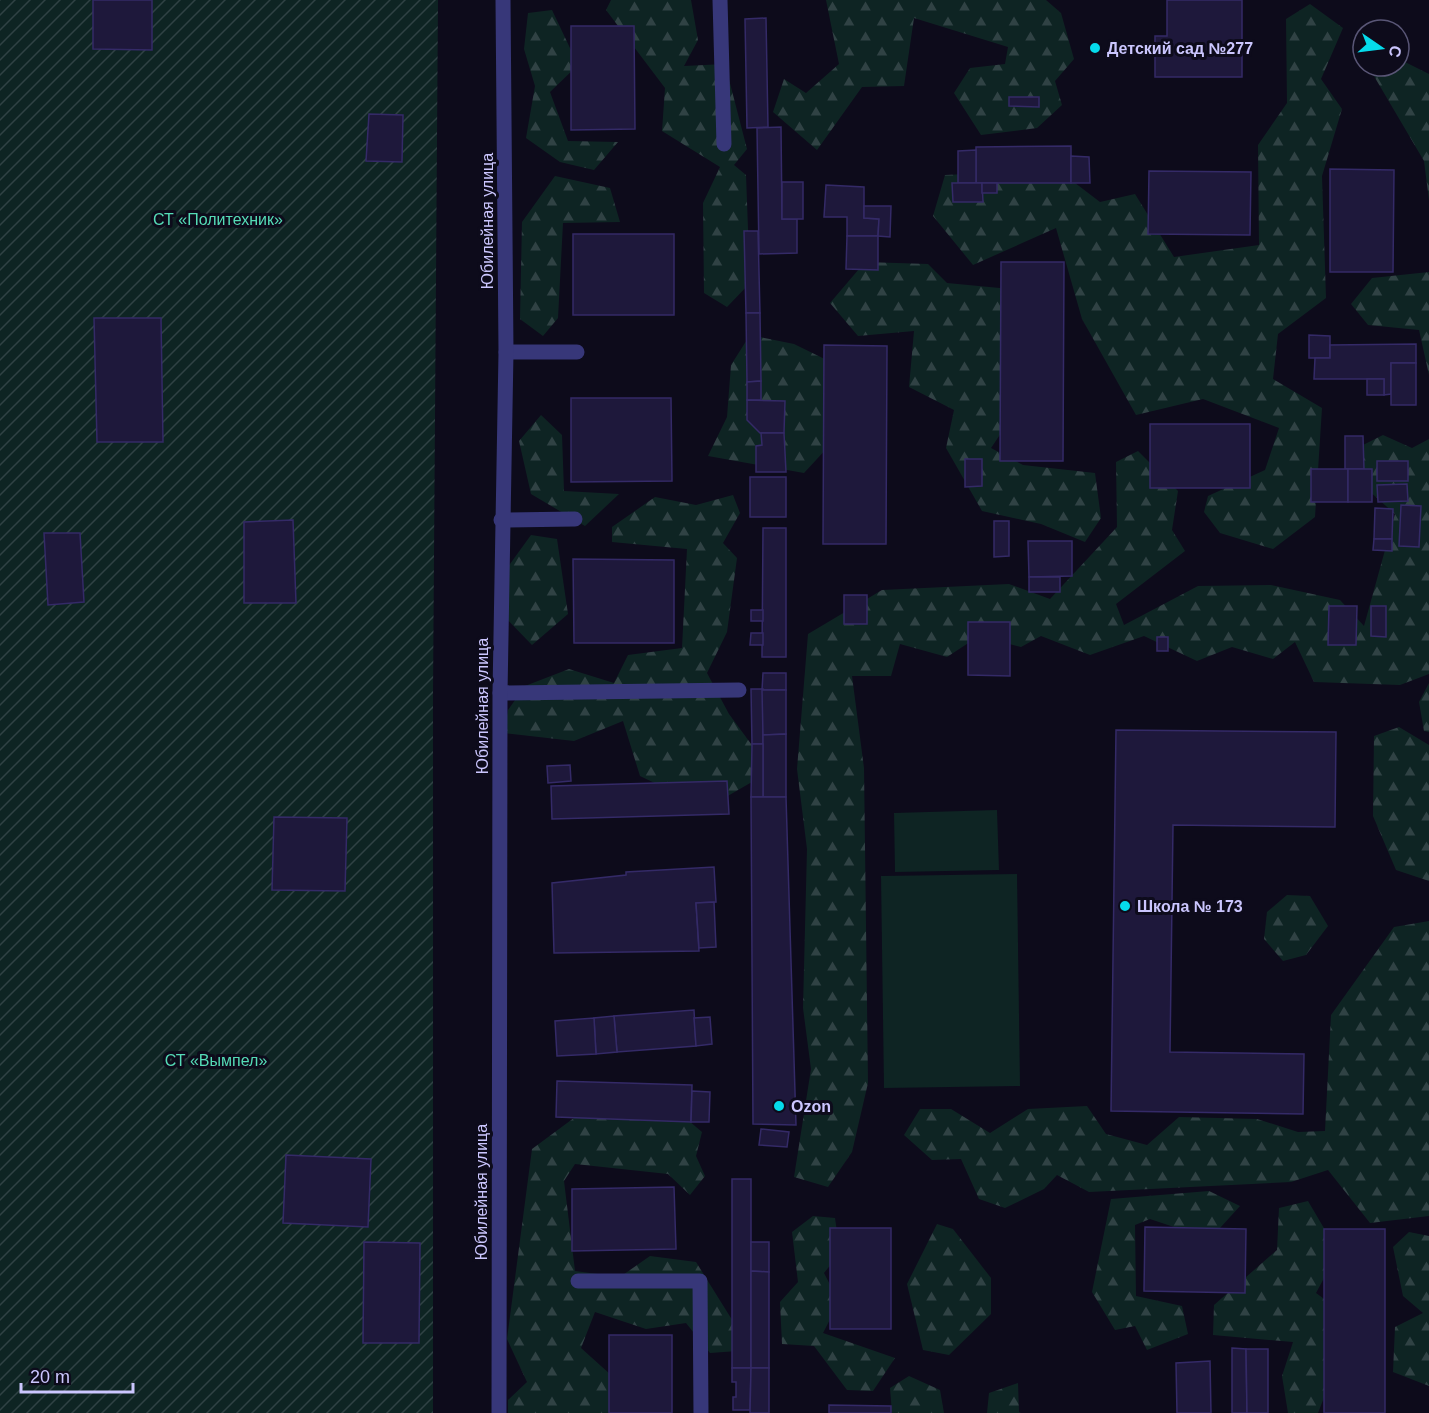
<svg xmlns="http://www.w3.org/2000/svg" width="1429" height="1413" viewBox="0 0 1429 1413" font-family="Arial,sans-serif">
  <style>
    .forest { fill: url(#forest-firs) }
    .garden { fill: url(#garden-furrows) }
    .pitch { fill: #0e2423 }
    .building { fill: #1e183b; stroke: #342a67; stroke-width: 1.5 }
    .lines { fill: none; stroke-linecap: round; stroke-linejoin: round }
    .lane { stroke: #373779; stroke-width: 15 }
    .street { stroke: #373779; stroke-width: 15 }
    .poi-dot { fill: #05dbeb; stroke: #0d0b1b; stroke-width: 2 }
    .labels { text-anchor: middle; stroke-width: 6; stroke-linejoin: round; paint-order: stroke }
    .poi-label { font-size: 16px; font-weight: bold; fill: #cbc6fe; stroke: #0d0b1b; text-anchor: start }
    .park-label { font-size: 16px; fill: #55dbb6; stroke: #0d0b1b }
    .street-label { font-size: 16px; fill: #cbc6fe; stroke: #0d0b1b }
  </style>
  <defs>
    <pattern id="forest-firs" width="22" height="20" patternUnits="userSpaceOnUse" patternTransform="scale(1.5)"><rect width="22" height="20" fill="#0e2423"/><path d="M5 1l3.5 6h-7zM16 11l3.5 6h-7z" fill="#304244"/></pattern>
    <pattern id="garden-furrows" width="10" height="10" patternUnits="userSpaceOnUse" patternTransform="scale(1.5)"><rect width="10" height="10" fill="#0e2423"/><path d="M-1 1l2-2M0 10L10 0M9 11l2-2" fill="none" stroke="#304244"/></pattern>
  </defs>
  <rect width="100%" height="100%" fill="#0d0b1b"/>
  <g class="forest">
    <path d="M611,0H691L698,40L684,66L725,64L747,149L734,165L746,175L750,283L727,307L704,293L703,203L720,167L662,131L665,88L606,10Z"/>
    <path d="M826,0H1046L1061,13L1074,59L1055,81L1062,105L1037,128L981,135L954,93L970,68L1005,64L1008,47L914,18L904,86L862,87L817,150L773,112L784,79L806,93L839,64Z"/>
    <path d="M1310,4L1343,28L1321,79L1342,109L1322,176L1326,298L1278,334L1273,379L1322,408L1315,517L1273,549L1220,533L1204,512L1208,496L1265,470L1279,428L1203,399L1136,415L1082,319L1056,228L973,265L933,216L945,175L1058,170L1100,202L1135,194L1174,257L1259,245L1258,145L1287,103L1286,19Z"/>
    <path d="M552,10L578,65L550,92L568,141L618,142L594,170L560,162L526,138L535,86L524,49L528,13Z"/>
    <path d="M1399,59L1429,74V200L1424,161L1371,71L1374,66H1399Z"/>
    <path d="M555,176L610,188L620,222L563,223L558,318L543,336L520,319L522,222Z"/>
    <path d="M865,262L928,264L947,283L1010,289L1016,411L991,448L1023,465L1095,473L1101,518L1085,542L1041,524L982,511L946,448L954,410L909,387L914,331L858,336L830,303Z"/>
    <path d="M1429,272V375L1419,330L1368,325L1351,304L1372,278Z"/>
    <path d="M750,335L794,344L843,368L841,433L804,473L708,456L727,417L731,365Z"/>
    <path d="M541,415L562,435L564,491L619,494L585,526L531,494L519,441Z"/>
    <path d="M1383,435L1412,448L1429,439V674L1400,685L1314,682L1295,642L1273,659L1232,647L1197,661L1144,636L1090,655L1041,636L1021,647L979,636L947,657L900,644L891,676H852L864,768L868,1083L852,1152L828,1187L794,1177L811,1069L803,1008L807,849L797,769L808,634L882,590L1009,584L1050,599L1117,527L1116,462L1138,451L1178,491L1172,530L1185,551L1116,604L1124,625L1198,586L1271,585L1340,600L1364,626L1395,514L1359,482L1355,449Z"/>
    <path d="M733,495L740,513L723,543L737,558L727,632L707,673L729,714L771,771L707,808L640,776L623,721L574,741L504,733L508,710L525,686L569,669L614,683L628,655L682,648L687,549L612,542V527L655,497L696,505Z"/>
    <path d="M531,535L557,539L568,614L532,645L503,615L505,571Z"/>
    <path d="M1429,683V732L1424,731L1419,702Z"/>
    <path d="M1399,727L1429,745V881L1396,870L1373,816L1374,736Z"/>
    <path d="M1287,895L1310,896L1328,926L1306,955L1283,961L1264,939L1267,912Z"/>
    <path d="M1429,921V1216L1370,1223L1328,1170L1291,1182L1089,1192L1057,1175L1044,1189L1005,1208L979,1199L961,1159L932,1160L904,1135L920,1109H951L990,1133L1028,1109L1087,1106L1106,1134L1147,1145L1179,1117L1257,1119L1298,1132L1325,1131L1331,1015L1394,927Z"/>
    <path d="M586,1109L676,1110L702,1132L696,1156L705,1176L690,1195L668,1174L575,1164L564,1181L575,1271L620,1277L650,1256L696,1262L739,1331L737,1351L710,1353L686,1323L646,1329L595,1312L581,1348L621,1384L624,1413H508V1400L527,1382L507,1339L532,1149Z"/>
    <path d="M1209,1191L1240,1206L1210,1239L1150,1219L1135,1225L1136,1296L1182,1306L1188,1334L1147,1350L1135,1326L1115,1330L1092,1292L1111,1199Z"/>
    <path d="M1308,1201L1338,1252L1316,1293L1342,1312L1339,1359L1318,1413H1288L1282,1376L1293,1342L1213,1335L1214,1305L1277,1250L1279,1208Z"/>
    <path d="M813,1216L835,1218L840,1253L824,1273L839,1302L823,1333L895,1358L873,1391L847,1390L814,1346L782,1344L780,1302L798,1282L792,1232Z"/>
    <path d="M937,1224L953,1229L991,1278V1314L949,1355L923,1350L907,1284Z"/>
    <path d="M1409,1232L1429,1236V1386L1393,1372L1395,1327L1423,1313L1403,1296L1393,1247Z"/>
    <path d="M909,1376L940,1390L944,1413H892L890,1388Z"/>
    <path d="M1018,1383L1019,1412L1021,1413H987L989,1393Z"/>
  </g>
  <path class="garden" d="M0,0H438L433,694V1413H0Z"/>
  <g class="pitch">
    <path d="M997,810L999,870L895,872L894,813Z"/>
    <path d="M1017,874L1020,1086L884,1088L881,876Z"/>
  </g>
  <g class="building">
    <path d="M93,0H152V50L93,49Z"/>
    <path d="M1167,0H1242V77H1155V36H1167Z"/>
    <path d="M766,18L768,127L747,128L745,19Z"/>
    <path d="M571,26H634L635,129L571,130Z"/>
    <path d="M1009,97H1039V107L1009,106Z"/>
    <path d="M369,114L403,115L402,162L366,161Z"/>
    <path d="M781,127L782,219H797V253L759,254L757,128Z"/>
    <path d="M1071,146V183H976V147Z"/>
    <path d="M976,150V183H958V151Z"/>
    <path d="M1071,156L1089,157L1090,183H1071Z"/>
    <path d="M1330,169L1394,170L1393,272H1330Z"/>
    <path d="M1149,171L1251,172L1250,235L1148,234Z"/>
    <rect x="782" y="182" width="21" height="37"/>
    <path d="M952,183H982L983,202H953Z"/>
    <rect x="982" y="183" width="15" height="10"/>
    <path d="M826,185L864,187V218L879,219L878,236H847V217H824Z"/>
    <path d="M864,206H891L890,237L878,236L879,219L864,218Z"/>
    <path d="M744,231H758L760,313H746Z"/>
    <rect x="573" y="234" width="101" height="81"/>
    <path d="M847,236H878V270L846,269Z"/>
    <path d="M1001,262H1064L1063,461H1000Z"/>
    <path d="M746,313H760L761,381L747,382Z"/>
    <path d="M94,318H161L163,442H97Z"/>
    <path d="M1309,335L1330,336V358H1309Z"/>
    <path d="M1416,344V363H1391V394L1384,395V379H1314L1315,358H1330V345Z"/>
    <path d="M824,345L887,346L886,544H823Z"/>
    <rect x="1391" y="363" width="25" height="42"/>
    <rect x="1367" y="379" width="17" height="16"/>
    <path d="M761,381V400H747V382Z"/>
    <path d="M571,398H671L672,481L571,482Z"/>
    <path d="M747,400L785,401L784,433H760L747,420Z"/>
    <rect x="1150" y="424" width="100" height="64"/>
    <path d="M761,433H784L786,472H756V446L762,445Z"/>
    <path d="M1345,436H1363L1364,469H1345Z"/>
    <path d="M965,459H982V486L965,487Z"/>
    <rect x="1377" y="461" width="31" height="20"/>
    <rect x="1311" y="469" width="37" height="33"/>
    <rect x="1348" y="469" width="24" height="33"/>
    <rect x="750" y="477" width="36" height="40"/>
    <path d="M1407,484L1408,501L1378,502L1377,485Z"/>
    <path d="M1401,505L1421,506L1419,547L1399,546Z"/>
    <path d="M1375,508L1393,509L1392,539H1374Z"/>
    <path d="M293,520L296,603H244V522Z"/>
    <path d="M994,521H1009V556L994,557Z"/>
    <path d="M763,528H786V657H762Z"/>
    <path d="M44,533H80L84,602L48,605Z"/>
    <path d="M1374,539H1392V551L1373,550Z"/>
    <path d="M1028,541H1072V576L1029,577Z"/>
    <path d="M573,559L674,560V643H574Z"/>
    <rect x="1029" y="577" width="31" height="15"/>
    <rect x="844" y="595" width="23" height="29"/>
    <path d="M1329,606H1357L1356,645H1328Z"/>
    <path d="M1371,606H1386V637L1371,636Z"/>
    <rect x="751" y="610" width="12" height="11"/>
    <path d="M968,622H1010V676L968,675Z"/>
    <path d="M751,633H763V645H750Z"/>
    <rect x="1157" y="637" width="11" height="14"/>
    <path d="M763,673H786V690H762Z"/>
    <path d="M751,689H763V744H752Z"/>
    <path d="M762,690H786V734L763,735Z"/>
    <path d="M1116,730L1336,732L1335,827L1173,825L1170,1052L1304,1054L1303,1114L1111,1111Z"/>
    <path d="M786,734V797H763V735Z"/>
    <path d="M752,744H763V797H751Z"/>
    <path d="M570,765L571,781L548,783L547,766Z"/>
    <path d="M727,781L729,814L552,819L551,786Z"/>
    <path d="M751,797H786L796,1125L753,1124Z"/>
    <path d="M274,817L347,818L345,891L272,890Z"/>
    <path d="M714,867L716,902L696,903L699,951L554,953L552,883L626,875V872Z"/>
    <path d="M714,902L716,947L699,948L696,903Z"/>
    <path d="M694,1010L696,1046L617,1052L614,1016Z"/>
    <path d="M614,1016L617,1052L596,1054L594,1018Z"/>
    <path d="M710,1017L712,1044L696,1046L694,1018Z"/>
    <path d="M594,1018L596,1054L557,1056L555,1021Z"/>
    <path d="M557,1081L692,1085L691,1122L556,1117Z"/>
    <path d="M692,1091L710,1092L709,1122H691Z"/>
    <path d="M761,1129L789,1132L787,1147L759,1145Z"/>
    <path d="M286,1155L371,1159L368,1227L283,1223Z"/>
    <rect x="732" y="1179" width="19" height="189"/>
    <path d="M674,1187L676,1249L572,1251V1189Z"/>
    <path d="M1145,1227L1246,1229L1245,1293L1144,1291Z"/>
    <rect x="830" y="1228" width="61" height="101"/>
    <rect x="1324" y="1229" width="61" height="184"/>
    <path d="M364,1242L420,1243L419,1343H363Z"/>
    <path d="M751,1242H769V1272L751,1271Z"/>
    <path d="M751,1271L769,1272V1368H751Z"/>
    <rect x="609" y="1335" width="63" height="78"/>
    <path d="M1232,1348L1246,1349L1247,1413H1232Z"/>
    <path d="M1246,1349H1268V1413H1247Z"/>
    <path d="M1210,1361L1211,1413H1177L1176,1363Z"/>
    <path d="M732,1368H751L750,1410H733V1397H736V1382H732Z"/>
    <path d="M751,1368H769V1413H750Z"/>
    <path d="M829,1405L891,1406V1413H829Z"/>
  </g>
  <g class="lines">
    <g class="lane">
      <path d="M720,0L724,144"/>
      <path d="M506,352H577"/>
      <path d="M501,520L575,519"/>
      <path d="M500,693L739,690"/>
      <path d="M578,1281H700L701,1413"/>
    </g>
    <path class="street" d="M499,1413L500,693L506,352L503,0"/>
  </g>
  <g class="poi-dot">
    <circle cx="1095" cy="48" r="6"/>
    <circle cx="1125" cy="906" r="6"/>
    <circle cx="779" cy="1106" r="6"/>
  </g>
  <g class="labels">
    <g class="poi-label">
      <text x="1107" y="54">Детский сад №277</text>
      <text x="1137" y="912">Школа № 173</text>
      <text x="791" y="1112">Ozon</text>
    </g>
    <g class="park-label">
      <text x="218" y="225">СТ «Политехник»</text>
      <text x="216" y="1066">СТ «Вымпел»</text>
    </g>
    <g class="street-label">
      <text transform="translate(487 221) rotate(-90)" y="6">Юбилейная улица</text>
      <text transform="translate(482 706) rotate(-90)" y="6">Юбилейная улица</text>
      <text transform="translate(481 1192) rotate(-90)" y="6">Юбилейная улица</text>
    </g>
  </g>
  <g transform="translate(1381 48) rotate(104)"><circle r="28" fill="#0d0b1b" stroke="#595676" stroke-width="1.5"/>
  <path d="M0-4.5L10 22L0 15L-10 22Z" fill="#05dbeb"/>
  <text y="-9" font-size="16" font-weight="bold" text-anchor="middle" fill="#cbc6fe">С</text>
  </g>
  <path d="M21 1383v9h112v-9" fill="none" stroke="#cbc6fe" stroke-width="3"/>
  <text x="30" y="1383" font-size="18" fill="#cbc6fe" stroke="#0d0b1b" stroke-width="4.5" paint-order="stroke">20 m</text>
</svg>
